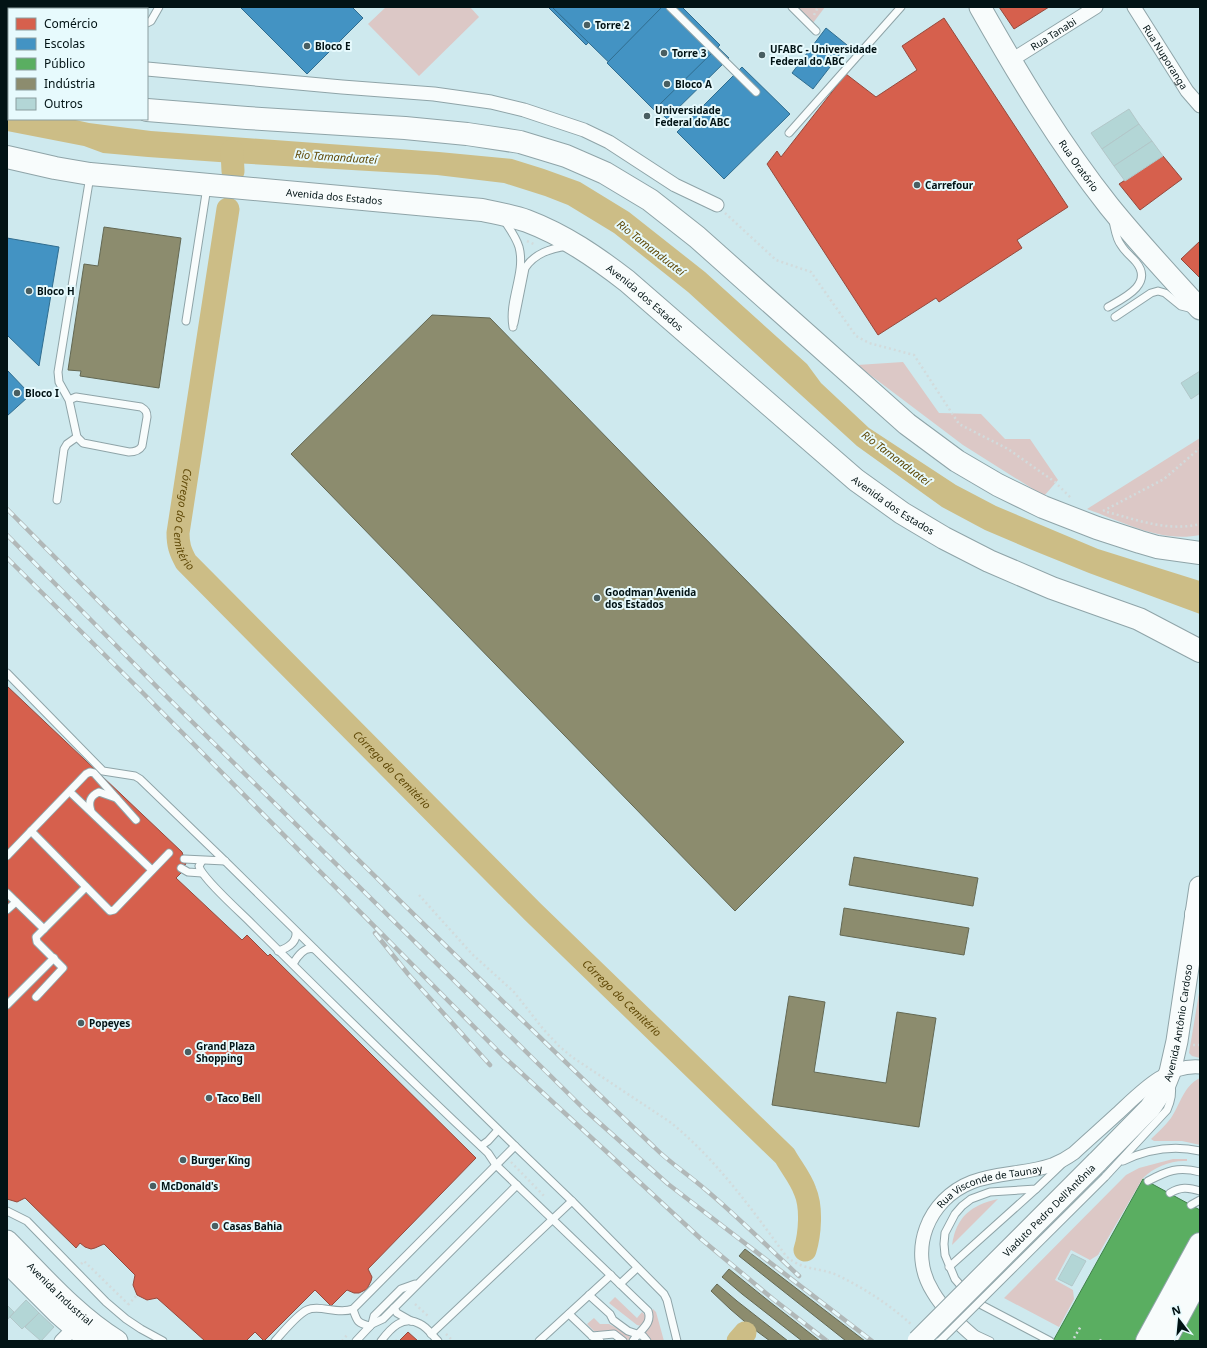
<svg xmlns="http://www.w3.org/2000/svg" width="1207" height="1348" viewBox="0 0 1207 1348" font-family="'Noto Sans',sans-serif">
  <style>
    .green { fill: #dcc8c6 }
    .water { fill: #ccbd86 }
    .shops { fill: #d6604d; stroke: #96493c }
    .schools { fill: #4393c3; stroke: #306d8f }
    .public { fill: #5aae61; stroke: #40804a }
    .industry { fill: #8c8c6e; stroke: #636853 }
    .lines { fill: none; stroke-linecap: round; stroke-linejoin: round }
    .river { stroke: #ccbd86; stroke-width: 23 }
    .building { fill: #b3d6d6; stroke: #b2c7c9 }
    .lane-casing { stroke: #8fa4a8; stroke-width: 9 }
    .street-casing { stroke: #8fa4a8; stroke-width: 15 }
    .primary-casing { stroke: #8fa4a8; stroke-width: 23 }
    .highway-casing { stroke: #8fa4a8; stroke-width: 24 }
    .path { stroke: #d2dbdc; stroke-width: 2.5; stroke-dasharray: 2 3; stroke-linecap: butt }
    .lane { stroke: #f8fcfc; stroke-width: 7 }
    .street { stroke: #f8fcfc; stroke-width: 13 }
    .primary { stroke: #f8fcfc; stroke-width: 21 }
    .highway { stroke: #f8fcfc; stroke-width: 22 }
    .rail-casing { stroke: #b1b8b8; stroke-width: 4.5 }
    .rail { stroke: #e7fafd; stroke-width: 3; stroke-dasharray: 9; stroke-linecap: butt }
    .lane-bridge-casing { stroke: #8fa4a8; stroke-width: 9; stroke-linecap: butt }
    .primary-bridge-casing { stroke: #8fa4a8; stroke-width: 23; stroke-linecap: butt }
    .lane-bridge { stroke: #f8fcfc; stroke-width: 7 }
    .primary-bridge { stroke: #f8fcfc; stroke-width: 21 }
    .poi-dot { fill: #495e61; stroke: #e7fafd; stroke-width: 1.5 }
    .labels { text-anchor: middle; stroke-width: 4; stroke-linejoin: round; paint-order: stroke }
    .poi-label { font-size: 10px; font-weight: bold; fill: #021315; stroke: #e7fafd; text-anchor: start }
    .street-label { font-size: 10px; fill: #021315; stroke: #e7fafd }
    .water-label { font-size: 11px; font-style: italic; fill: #604907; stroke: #e7fafd }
  </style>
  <rect width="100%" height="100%" fill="#cee9ee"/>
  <g class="green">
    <path d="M386,7H470L479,17L419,76L368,24Z"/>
    <path d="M797,7H825L813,23Z"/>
    <path d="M903,362L939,413L981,414L1005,439H1030L1058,480L1044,496L963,445L857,365Z"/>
    <path d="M1200,438V535C1161,543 1123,522 1087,509Z"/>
    <path d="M1200,987V1058L1192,1056L1189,1053Z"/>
    <path d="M1200,1078V1145L1182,1141H1154L1151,1139C1158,1132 1165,1126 1171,1118C1180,1105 1184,1085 1200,1078Z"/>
    <path d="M1173,1159H1187V1161C1171,1160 1154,1167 1143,1178L1098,1255L1090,1260L1071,1250L1055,1280L1073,1290L1074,1299L1059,1327L1004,1298L1126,1175L1139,1168Z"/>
    <path d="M998,1199L952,1245C956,1217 971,1205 998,1199Z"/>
    <path d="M615,1297L637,1318L642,1312L646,1316L647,1319L641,1326L637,1325L609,1303Z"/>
    <path d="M653,1309L656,1312L664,1341H651L645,1334C646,1325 655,1328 651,1312Z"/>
    <path d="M594,1318L600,1324H609L628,1334L631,1339L627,1340L614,1331H594L587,1324Z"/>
  </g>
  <path class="water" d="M7,102L9,103V119H71L89,123L151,131L439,152L512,159L544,169L580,182L629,212L705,272L807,364L821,383L869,428L956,485L996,506L1098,549L1200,581V614L1089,573L1032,550L985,530L942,507L857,446L688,292L614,233L568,205L545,196L504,183L437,175L233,163L148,157L103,153L84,146L7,131Z"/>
  <g class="shops">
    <path d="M999,7H1049L1014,29Z"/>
    <path d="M944,18L1068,207L1017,240L1022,248L939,302L936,298L878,335L767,164L777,151L781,157L846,74L876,97L917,70L902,46Z"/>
    <path d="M1163,156L1182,179L1140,210L1119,184Z"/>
    <path d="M1200,241V278L1181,259Z"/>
    <path d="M7,686L182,852L186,864L183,866L182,872L176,878L242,940L247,935L268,956L270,954L476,1158L368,1269L372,1277L371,1281L367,1289L359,1293H354L347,1290L331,1306L315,1290L264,1341L255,1332L246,1341H205L157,1298L147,1300L137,1295L133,1285L135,1275L104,1244L95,1248L91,1249L85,1247L80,1243L76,1248L25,1198L17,1202L7,1199Z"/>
    <path d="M408,1332L418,1341H399Z"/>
  </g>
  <g class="schools">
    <path d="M240,7H352L363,18L307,74Z"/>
    <path d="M548,7H625L586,45Z"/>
    <path d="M552,7H676L729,58L667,119Z"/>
    <path d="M662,7H682L720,45L654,110L607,63Z"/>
    <path d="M826,28L847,45L813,89L792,73Z"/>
    <path d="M742,67L790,114L724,179L677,132Z"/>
    <path d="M7,238L59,247L39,366L7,335Z"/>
    <path d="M7,370L28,392L26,394L28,397L7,416Z"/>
  </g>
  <path class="public" d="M1143,1179L1200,1210V1341H1053Z"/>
  <g class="industry">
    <path d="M104,227L181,238L159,388L80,376L81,371L68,370L84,264L98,266Z"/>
    <path d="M432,315L490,318L904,742L735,911L291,454Z"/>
    <path d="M854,857L978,878L973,906L849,885Z"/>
    <path d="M844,908L969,928L964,955L840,935Z"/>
    <path d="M789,996L825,1002L814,1072L886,1083L897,1012L936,1018L919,1127L772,1105Z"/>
    <path d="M745,1249L865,1341H846L739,1256Z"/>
    <path d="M729,1269L770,1302L820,1341H802L742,1294L722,1277Z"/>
    <path d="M717,1284L737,1301L788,1341H770L751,1327L730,1309L711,1291Z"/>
  </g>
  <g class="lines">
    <g class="river">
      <path d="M232,151L233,171"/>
      <path id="s1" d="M228,209L178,533C178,545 180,551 186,562L533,912L785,1156C791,1167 801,1179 805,1191C812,1207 810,1234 805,1250"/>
      <path d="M738,1341L745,1333"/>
    </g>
  </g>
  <g class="building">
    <path d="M1129,109L1139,124L1102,149L1091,133Z"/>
    <path d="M1139,124L1152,141L1114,166L1102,149Z"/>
    <path d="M1152,141L1163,156L1125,181L1114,166Z"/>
    <path d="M1200,371V393L1191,399L1181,383Z"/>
    <path d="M1072,1254L1086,1261L1072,1286L1058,1279Z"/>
    <path d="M26,1300L39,1313L22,1329L10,1317Z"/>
    <path d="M7,1305L14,1312L7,1320Z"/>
    <path d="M39,1313L54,1327L41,1341L25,1327Z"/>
  </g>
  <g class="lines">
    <defs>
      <g id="lane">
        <path d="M62,7L63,9"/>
        <path d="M670,7L756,92"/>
        <path d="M792,7L816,31"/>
        <path d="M147,23L151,21L159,7"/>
        <path d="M7,55L9,56"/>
        <path d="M789,133L901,7"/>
        <path d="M504,220C509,228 516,237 519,247C526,273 508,300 513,327"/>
        <path d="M1108,307C1124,298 1154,284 1136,262C1131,256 1125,252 1121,245C1116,239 1115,229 1113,221"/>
        <path d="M1115,317L1151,293L1158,291L1165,293L1181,306L1193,309"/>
        <path d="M186,321L207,187"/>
        <path d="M514,323L525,268C535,253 550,249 567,246"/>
        <path d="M69,400L76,397L141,407C146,410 147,412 147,417L142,446C139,451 135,452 129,452L83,443L77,437L69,400L59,382L58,372L90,176"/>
        <path d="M57,500L64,449L67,444L77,437"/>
        <path d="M7,673L103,771L135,776L140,779L225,861L515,1146L572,1201L664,1294L667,1300L677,1341"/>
        <path d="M70,792L152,870"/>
        <path d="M91,811C88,802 90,796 99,792L116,798"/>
        <path d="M31,831L108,909L110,911L114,910L169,853"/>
        <path d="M7,856L86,774L90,772L94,773L136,820"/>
        <path d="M184,859L225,861"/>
        <path d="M202,861L199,866C201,877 240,912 250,922C328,1000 407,1077 488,1153L496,1165L648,1311C653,1325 639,1330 633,1341"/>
        <path d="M181,868L188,872L202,873"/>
        <path d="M7,893L44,929"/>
        <path d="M7,910L16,902"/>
        <path d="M278,951C288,948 297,943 296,932"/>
        <path d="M293,964C297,957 304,946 314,949"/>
        <path d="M36,997L63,968L37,942L36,937L86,887"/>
        <path d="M7,1005L54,958"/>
        <path d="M481,1146L488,1141L498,1130"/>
        <path d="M1123,1161C1148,1149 1173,1145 1200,1151"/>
        <path d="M1105,1177L1167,1110C1171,1101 1173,1094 1171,1085"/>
        <path d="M1148,1181C1167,1171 1178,1166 1200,1172"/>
        <path d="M1170,1193C1180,1187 1188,1187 1200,1191"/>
        <path d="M1191,1205L1200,1200"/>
        <path d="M7,1211L27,1221L106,1302L126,1319L141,1329L163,1341"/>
        <path d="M949,1267L1036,1189"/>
        <path d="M620,1284L637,1268"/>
        <path d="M589,1295L610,1314L613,1320L628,1331L643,1336L647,1341"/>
        <path d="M394,1308L397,1313L411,1321"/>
        <path d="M353,1309C357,1321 357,1323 370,1326"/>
        <path d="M569,1314L592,1336L600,1341"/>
        <path d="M372,1324L374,1316L401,1289L415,1284"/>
        <path d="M431,1334L572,1201"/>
        <path d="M977,1335L990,1341"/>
        <path d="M592,1336L614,1334L623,1341"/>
        <path d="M275,1341C282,1333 298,1314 307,1310C319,1304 338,1315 353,1309L515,1146"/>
        <path d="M356,1341L372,1324L383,1319L517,1185"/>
        <path d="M381,1341C390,1329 403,1314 420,1324C427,1327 432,1335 438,1341"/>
        <path d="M539,1341L611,1275"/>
        <path d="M1050,1341L974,1301L955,1279L945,1255L944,1244L945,1233L955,1214L962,1206L971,1199L990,1192L1036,1189L1062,1164"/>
      </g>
      <g id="street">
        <path id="s2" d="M1134,7L1187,91L1200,106"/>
        <path d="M124,9L125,7"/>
        <path id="s3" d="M1010,61L1096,7"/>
        <path d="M147,69L342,87L434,94L491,102L524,110L584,130L609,142L675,185L717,205"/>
        <path d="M61,1341L74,1328"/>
        <path id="s4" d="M979,1341C962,1327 944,1311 933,1292C907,1251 928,1199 972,1182C998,1172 1026,1174 1052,1165C1060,1162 1067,1158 1074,1153C1088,1140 1103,1127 1117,1114C1140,1093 1166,1064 1200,1067"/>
      </g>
      <g id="primary">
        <path id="s5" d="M980,7C1019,76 1060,144 1109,206C1138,242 1169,275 1200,309"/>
        <path id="s6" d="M1097,1162L1150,1108L1164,1087L1170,1072L1177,1041L1200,887"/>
        <path id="s7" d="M7,1241C42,1276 75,1315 117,1341"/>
        <path d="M7,1262L58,1313L90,1341"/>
      </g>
      <g id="highway">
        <path d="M7,80H9"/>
        <path d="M147,110L247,118L405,128L467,134L520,142L566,156L605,173L650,200L697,237L907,424L957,461L998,485L1043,507L1097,528L1140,542L1157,547L1200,553"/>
        <path id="s8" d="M7,157L55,168L90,174L482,210C497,213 513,216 527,221C564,235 596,257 627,281L856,480L902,513L944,538L989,561L1052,588L1139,619L1200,651"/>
        <path d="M1196,914L1200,906"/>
        <path d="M1147,1341L1200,1244"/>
        <path d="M1165,1341L1200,1276"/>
      </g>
    </defs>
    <use href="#lane" class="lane-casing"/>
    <use href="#street" class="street-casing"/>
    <use href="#primary" class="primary-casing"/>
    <use href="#highway" class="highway-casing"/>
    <g class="path">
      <path d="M814,15L818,7"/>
      <path d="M725,213L776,260L811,272L856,336L869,343L914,355L959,424L1008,449L1055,482L1072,499"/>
      <path d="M527,241L536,245"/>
      <path d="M1103,511L1164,479L1200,448"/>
      <path d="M1107,512C1138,520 1168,532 1200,524"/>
      <path d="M419,895L472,954L514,992L544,1030L559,1046L572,1057L670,1122C716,1159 751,1208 786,1256C803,1271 818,1267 837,1275C864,1288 890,1305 912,1325"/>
      <path d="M1193,1045H1200"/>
      <path d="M511,1162L545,1197"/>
      <path d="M81,1264L84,1261L128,1304"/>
      <path d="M415,1304L428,1316"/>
      <path d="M128,1305L137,1295"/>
      <path d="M446,1334L453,1341"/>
      <path d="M1074,1338L1081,1326"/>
      <path d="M342,1341L347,1335"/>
      <path d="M396,1341L397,1340"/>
      <path d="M1100,1341L1102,1338"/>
    </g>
    <use href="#lane" class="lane"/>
    <use href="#street" class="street"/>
    <use href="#primary" class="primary"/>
    <use href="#highway" class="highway"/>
    <defs>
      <g id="rail">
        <path d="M7,509C220,724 435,938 654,1147C670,1163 689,1175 706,1190C738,1217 768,1247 799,1276"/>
        <path d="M7,535L162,692L585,1110L668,1184L872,1341"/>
        <path d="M7,558L135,685L503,1056L701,1239L773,1299L827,1341"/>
        <path d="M375,933L408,974L490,1065"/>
      </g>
    </defs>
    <use href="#rail" class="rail-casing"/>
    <use href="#rail" class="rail"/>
    <defs>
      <path id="lane-bridge" d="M940,1341L1105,1177"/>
      <g id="primary-bridge">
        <path id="s9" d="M918,1341L1097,1162"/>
      </g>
    </defs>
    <use href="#lane-bridge" class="lane-bridge-casing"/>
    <use href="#primary-bridge" class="primary-bridge-casing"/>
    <use href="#lane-bridge" class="lane-bridge"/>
    <use href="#primary-bridge" class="primary-bridge"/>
  </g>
  <g class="poi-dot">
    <circle cx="587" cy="25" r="4"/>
    <circle cx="307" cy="46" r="4"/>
    <circle cx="664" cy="53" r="4"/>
    <circle cx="762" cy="55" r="4"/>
    <circle cx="667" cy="84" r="4"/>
    <circle cx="647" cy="116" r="4"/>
    <circle cx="917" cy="185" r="4"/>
    <circle cx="29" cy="291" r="4"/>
    <circle cx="17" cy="393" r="4"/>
    <circle cx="597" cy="598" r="4"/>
    <circle cx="81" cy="1023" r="4"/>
    <circle cx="188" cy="1052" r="4"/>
    <circle cx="209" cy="1098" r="4"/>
    <circle cx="183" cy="1160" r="4"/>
    <circle cx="153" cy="1186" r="4"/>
    <circle cx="215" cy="1226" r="4"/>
  </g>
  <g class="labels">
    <g class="poi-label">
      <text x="595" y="29">Torre 2</text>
      <text x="315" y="50">Bloco E</text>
      <text x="770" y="53">UFABC - Universidade<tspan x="770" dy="12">Federal do ABC</tspan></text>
      <text x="672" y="57">Torre 3</text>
      <text x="675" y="88">Bloco A</text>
      <text x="655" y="114">Universidade<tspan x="655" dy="12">Federal do ABC</tspan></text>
      <text x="925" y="189">Carrefour</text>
      <text x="37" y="295">Bloco H</text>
      <text x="25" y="397">Bloco I</text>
      <text x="605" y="596">Goodman Avenida<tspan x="605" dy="12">dos Estados</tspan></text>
      <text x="89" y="1027">Popeyes</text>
      <text x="196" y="1050">Grand Plaza<tspan x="196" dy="12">Shopping</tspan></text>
      <text x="217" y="1102">Taco Bell</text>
      <text x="191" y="1164">Burger King</text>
      <text x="161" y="1190">McDonald's</text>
      <text x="223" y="1230">Casas Bahia</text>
    </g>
    <g class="street-label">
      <text dy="4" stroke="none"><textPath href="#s3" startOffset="51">Rua Tanabi</textPath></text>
      <text dy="4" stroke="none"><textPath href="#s2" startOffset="59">Rua Nuporanga</textPath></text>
      <text dy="4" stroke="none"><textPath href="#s5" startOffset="187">Rua Oratório</textPath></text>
      <text dy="4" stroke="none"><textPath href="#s8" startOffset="330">Avenida dos Estados</textPath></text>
      <text dy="4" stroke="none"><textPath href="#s8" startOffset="666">Avenida dos Estados</textPath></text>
      <text dy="4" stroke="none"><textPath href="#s8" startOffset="990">Avenida dos Estados</textPath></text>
      <text dy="4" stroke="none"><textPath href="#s6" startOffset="167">Avenida Antônio Cardoso</textPath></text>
      <text dy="4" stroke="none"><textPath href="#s4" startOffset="216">Rua Visconde de Taunay</textPath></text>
      <text dy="4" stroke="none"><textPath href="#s9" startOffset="185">Viaduto Pedro Dell'Antônia</textPath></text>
      <text dy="4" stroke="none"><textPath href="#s7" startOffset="75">Avenida Industrial</textPath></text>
    </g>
    <g class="water-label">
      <text transform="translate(336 157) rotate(4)" y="4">Rio Tamanduateí</text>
      <text transform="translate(651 248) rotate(38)" y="4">Rio Tamanduateí</text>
      <text transform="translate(896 458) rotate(37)" y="4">Rio Tamanduateí</text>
      <text dy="4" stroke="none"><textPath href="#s1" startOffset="315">Córrego do Cemitério</textPath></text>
      <text dy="4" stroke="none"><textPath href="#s1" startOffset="651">Córrego do Cemitério</textPath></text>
      <text dy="4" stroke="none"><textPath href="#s1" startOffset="975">Córrego do Cemitério</textPath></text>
    </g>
  </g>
  <rect width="1207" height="1348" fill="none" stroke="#021315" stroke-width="16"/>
  <rect x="8" y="8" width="140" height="112" fill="#e7fafd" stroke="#8b9ea0"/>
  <rect x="16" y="18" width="20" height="12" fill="#d6604d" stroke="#8b9ea0"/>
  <text x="44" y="28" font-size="12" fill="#021315">Comércio</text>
  <rect x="16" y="38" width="20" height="12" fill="#4393c3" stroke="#8b9ea0"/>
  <text x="44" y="48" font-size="12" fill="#021315">Escolas</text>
  <rect x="16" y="58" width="20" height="12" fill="#5aae61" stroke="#8b9ea0"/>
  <text x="44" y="68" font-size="12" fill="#021315">Público</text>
  <rect x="16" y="78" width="20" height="12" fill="#8c8c6e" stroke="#8b9ea0"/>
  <text x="44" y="88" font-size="12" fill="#021315">Indústria</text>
  <rect x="16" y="98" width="20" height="12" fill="#b3d6d6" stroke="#8b9ea0"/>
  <text x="44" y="108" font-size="12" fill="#021315">Outros</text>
  <g transform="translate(1179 1320) rotate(344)" stroke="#e7fafd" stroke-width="3" paint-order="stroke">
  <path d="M0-3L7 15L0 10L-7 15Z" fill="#021315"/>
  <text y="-6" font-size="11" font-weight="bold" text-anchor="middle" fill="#021315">N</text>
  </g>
</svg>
